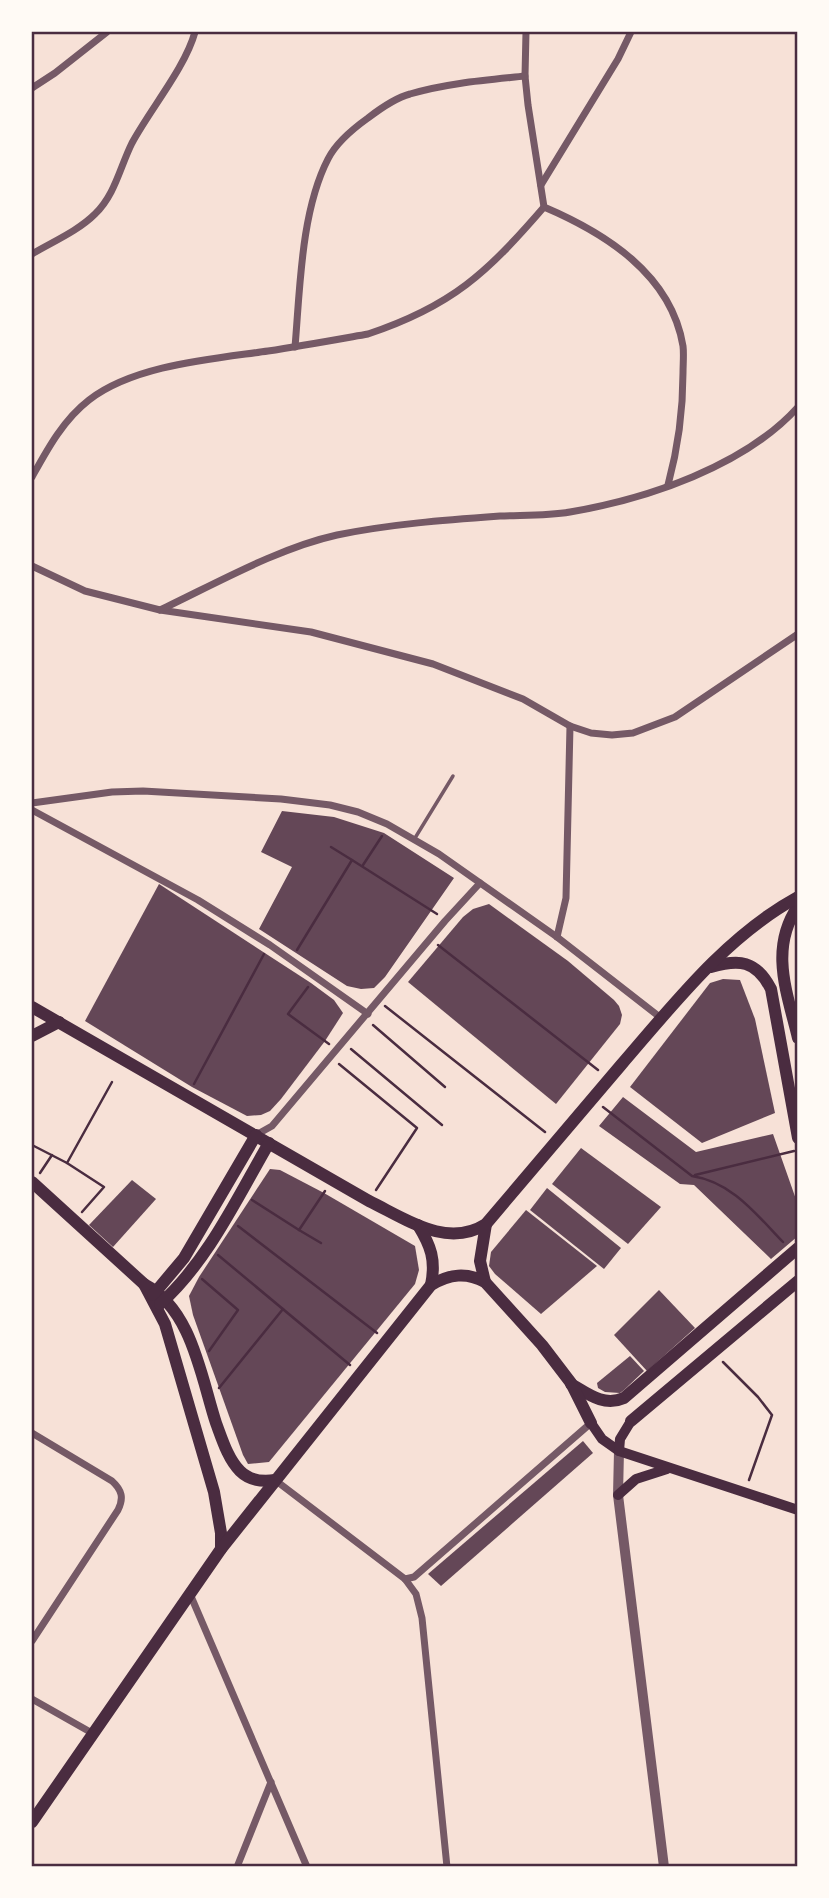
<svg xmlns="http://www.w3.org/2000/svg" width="829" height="1898" viewBox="0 0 829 1898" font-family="Arial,sans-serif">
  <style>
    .building { fill: #644757 }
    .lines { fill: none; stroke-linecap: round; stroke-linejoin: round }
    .path { stroke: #4a2c40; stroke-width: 2.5 }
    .service { stroke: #755966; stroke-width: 3.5 }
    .minor { stroke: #755966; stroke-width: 7 }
    .tertiary { stroke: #755966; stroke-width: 10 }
    .secondary { stroke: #4a2c40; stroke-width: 10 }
    .primary { stroke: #4a2c40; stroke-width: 12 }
    .neatline { fill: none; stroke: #4a2c40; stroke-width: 2.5 }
  </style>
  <rect width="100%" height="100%" fill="#f7e1d7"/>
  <g class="building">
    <path d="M282,811L334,817L384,833L454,878L385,977L374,988L361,989L347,986L259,929L292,867L261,852Z"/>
    <path d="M159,884L311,983L334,1000L343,1013L325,1041L281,1099L270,1111L261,1115L247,1116L192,1087L85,1021Z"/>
    <path d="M489,904L568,961L614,1000L619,1006L622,1015L620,1024L556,1104L408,982L463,917L473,909Z"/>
    <path d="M723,979L740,980L755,1019L775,1113L702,1143L630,1087L710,983Z"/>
    <path d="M623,1097L696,1152L773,1134L798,1205V1236L771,1259L694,1185L680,1184L599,1126Z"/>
    <path d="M581,1148L661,1207L628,1244L552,1184Z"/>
    <path d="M270,1169L280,1170L324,1193L415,1246L419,1270L415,1284L269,1462L248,1464L243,1455L193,1315L189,1296L199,1277Z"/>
    <path d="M132,1180L156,1199L113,1247L89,1225Z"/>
    <path d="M547,1188L621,1248L604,1269L530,1210Z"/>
    <path d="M526,1210L597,1266L541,1314L495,1274L489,1266L491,1252Z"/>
    <path d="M659,1290L695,1328L647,1371L614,1335Z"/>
    <path d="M630,1356L644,1371L624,1390L620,1393L605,1392L598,1388L597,1383Z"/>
    <path d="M583,1441L593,1453L441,1586L428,1574Z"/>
  </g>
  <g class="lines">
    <g class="path">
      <path d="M331,847L352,860"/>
      <path d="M363,865L382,836"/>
      <path d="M438,945L598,1070"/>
      <path d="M297,950L352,860L437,914"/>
      <path d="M308,987L288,1014L329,1044"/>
      <path d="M385,1006L545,1132"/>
      <path d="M373,1025L445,1087"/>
      <path d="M351,1049L442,1125"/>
      <path d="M339,1064L417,1128L376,1190"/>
      <path d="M194,1084L264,954"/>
      <path d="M603,1107L692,1176C732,1182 756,1214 783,1242"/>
      <path d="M32,1145L67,1163L112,1082"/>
      <path d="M67,1163L104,1187L82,1212"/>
      <path d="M40,1173L52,1155"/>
      <path d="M695,1175L794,1151"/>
      <path d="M252,1200L299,1230"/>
      <path d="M238,1226L377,1333"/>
      <path d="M321,1243L299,1230L325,1191"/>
      <path d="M218,1255L350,1365"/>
      <path d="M202,1279L238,1310L209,1351"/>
      <path d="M723,1362L758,1397L772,1415L749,1480"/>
      <path d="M219,1388L283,1309"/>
    </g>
    <path class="service" d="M415,838L453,776"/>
    <g class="minor">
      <path d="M526,32L525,76L528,105L544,207C605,233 671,274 683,346C684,354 683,364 683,373C683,411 678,448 668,485"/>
      <path d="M32,88L55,73L107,32"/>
      <path d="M541,185L618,59L631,32"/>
      <path d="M32,254C52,242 78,231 95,214C115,195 120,167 132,143C151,108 185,68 195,32"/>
      <path d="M295,347C300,289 301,211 328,159C336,143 354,128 368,118C381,108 395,98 410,94C447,83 487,80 525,76"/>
      <path d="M32,477C47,450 63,420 89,400C134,365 212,359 268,351C301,346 334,340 368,334C452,306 487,273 544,207"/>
      <path d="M32,566L85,591L160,610L311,632L433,664L523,699L570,726L591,733L612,735L633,733L675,717L798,634"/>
      <path d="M160,610C215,584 278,548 337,535C391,524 445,520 500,516C523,515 547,516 570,512C647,499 745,466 798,407"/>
      <path d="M32,803L112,792L143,791L281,799L330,805L358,812L387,824L439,854L557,937L661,1018"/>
      <path d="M32,810L198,900L270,945L368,1014"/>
      <path d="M557,937L566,898L570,726"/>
      <path d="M256,1135L272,1126L445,921L480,883"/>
      <path d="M32,1433L112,1481C122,1490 124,1498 118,1510L32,1641"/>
      <path d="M275,1480L405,1579L416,1594L422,1618L447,1867"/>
      <path d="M405,1579L414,1577L591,1423"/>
      <path d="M190,1594L307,1867"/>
      <path d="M32,1699L92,1733"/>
      <path d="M237,1867L271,1782"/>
    </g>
    <path class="tertiary" d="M619,1451L618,1495L664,1867"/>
    <g class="secondary">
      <path d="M591,1423L602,1439L619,1451L798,1510"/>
      <path d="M619,1451L620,1439L631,1421"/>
      <path d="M618,1495L636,1479L667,1469"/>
    </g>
    <g class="primary">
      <path d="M798,906C769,949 787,992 798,1038"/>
      <path d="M711,967C739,959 756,960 771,989L798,1138"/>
      <path d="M32,1007L369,1201C406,1219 447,1249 486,1224C531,1171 576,1118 621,1065C673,1005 726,936 798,897"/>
      <path d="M32,1036L59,1022"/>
      <path d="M32,1182L144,1284C192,1309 201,1377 216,1423C222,1439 228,1459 240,1471C250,1481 262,1482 275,1480"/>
      <path d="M418,1225C431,1246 436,1260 431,1285"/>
      <path d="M485,1282L480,1261L486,1224"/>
      <path d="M144,1284L165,1324L214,1492L221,1533V1549"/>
      <path d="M153,1295L184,1258L256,1135"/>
      <path d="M160,1304C208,1261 237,1198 269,1143"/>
      <path d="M571,1384C588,1394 604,1407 624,1398L798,1248"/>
      <path d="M631,1421L798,1281"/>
      <path d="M32,1822L221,1549L431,1285C450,1274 466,1272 485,1282L542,1345L571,1383L591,1423"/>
    </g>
  </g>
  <rect width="829" height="1898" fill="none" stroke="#fffaf5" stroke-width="66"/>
  <rect x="33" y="33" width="763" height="1832" class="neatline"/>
</svg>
